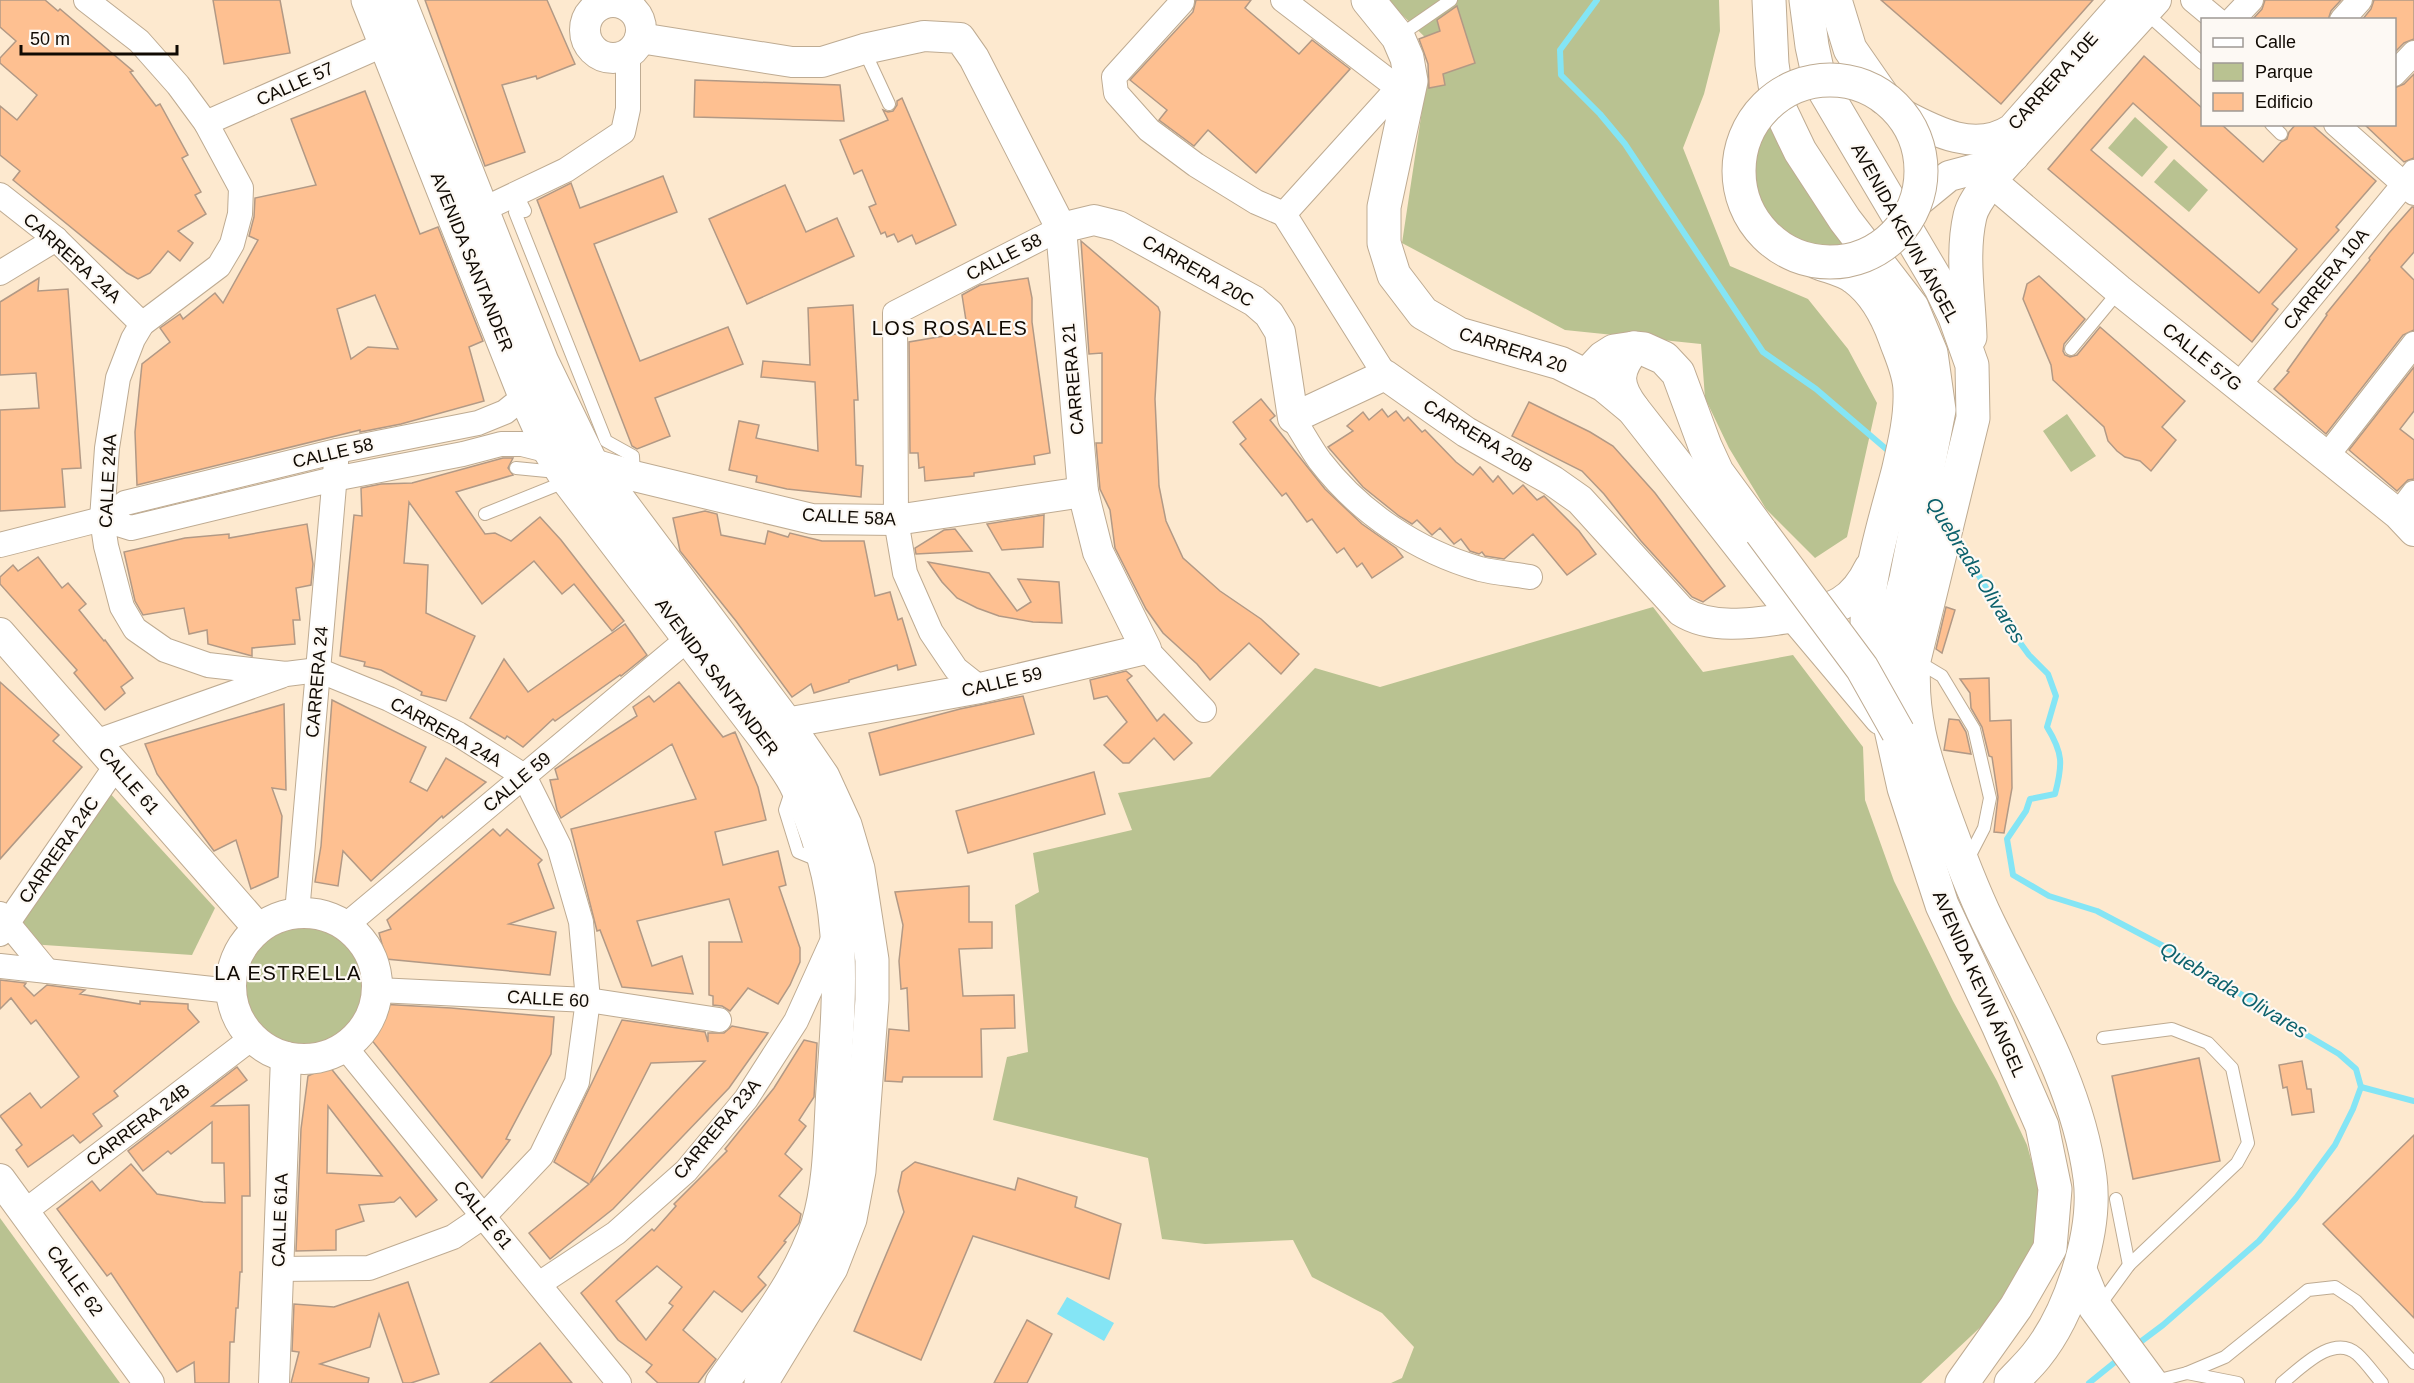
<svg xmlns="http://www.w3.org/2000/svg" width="2414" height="1383" viewBox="0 0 2414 1383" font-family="Helvetica,sans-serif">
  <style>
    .green { fill: #b9c291 }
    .water { fill: #84e5f5 }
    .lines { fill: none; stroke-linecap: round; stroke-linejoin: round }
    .stream { stroke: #84e5f5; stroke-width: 6 }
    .building { fill: #fec091; stroke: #b29985; stroke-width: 1.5; fill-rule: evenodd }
    .service-casing { stroke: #beab92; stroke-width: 14 }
    .minor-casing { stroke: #beab92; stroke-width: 26 }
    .tertiary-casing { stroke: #beab92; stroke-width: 32 }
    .secondary-casing { stroke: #beab92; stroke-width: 35 }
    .primary-casing { stroke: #beab92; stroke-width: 35 }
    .service { stroke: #fff; stroke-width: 12 }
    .minor { stroke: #fff; stroke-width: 24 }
    .tertiary { stroke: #fff; stroke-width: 30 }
    .secondary { stroke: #fff; stroke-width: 33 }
    .primary { stroke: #fff; stroke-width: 33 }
    .primary-bridge-casing { stroke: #beab92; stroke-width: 35; stroke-linecap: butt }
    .primary-bridge { stroke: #fff; stroke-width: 33 }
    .labels { text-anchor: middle; stroke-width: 4.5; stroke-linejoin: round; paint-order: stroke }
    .street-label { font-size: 18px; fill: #100a03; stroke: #fdf9f4 }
    .neighbourhood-label { font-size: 20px; letter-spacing: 1.5px; fill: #100a03; stroke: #fdf9f4 }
    .water-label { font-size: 20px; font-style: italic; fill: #0c616c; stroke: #fdf9f4 }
  </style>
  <rect width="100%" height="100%" fill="#fde9cf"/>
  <g class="green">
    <path d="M1387,0H1719L1720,31L1704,94L1683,148L1730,266L1808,299L1848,349L1877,403L1847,537L1815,558L1766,509L1729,448L1705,398L1701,344L1565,330L1402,243L1432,44Z"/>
    <path d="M2135,117L2168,147L2142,177L2108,148Z"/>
    <path d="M1772,121L1852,244C1797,266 1749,223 1753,167C1754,157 1754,144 1760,135C1763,130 1768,126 1772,121Z"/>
    <path d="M2174,159L2208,190L2189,212L2154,182Z"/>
    <path d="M2067,414L2096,456L2071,472L2043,431Z"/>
    <path d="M1653,607L1703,672L1793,655L1863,747L1865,800L1894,881L1953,1001L1997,1081L2027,1145L2040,1192L2034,1252L2004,1305L1921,1383H1391L1402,1378L1414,1347L1382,1313L1312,1277L1293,1240L1205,1244L1162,1239L1148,1158L993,1120L1007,1057L1028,1052L1015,905L1039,892L1033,853L1132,830L1118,793L1210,777L1315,668L1380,687Z"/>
    <path d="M107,790L215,908L192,955L0,942Z"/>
    <circle cx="303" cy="986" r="59"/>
    <path d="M0,1218L120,1383H0Z"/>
  </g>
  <path class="water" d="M1067,1297L1114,1323L1104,1341L1057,1314Z"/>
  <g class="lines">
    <g class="stream">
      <path d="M1597,0L1560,50L1561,75L1600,114L1625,144L1763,352L1816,389L1892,454"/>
      <path d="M1957,538L2010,629L2029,655L2048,674L2056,696L2047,727C2063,753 2063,764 2055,794L2030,799L2026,811L2007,839L2013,875L2049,896L2097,911L2186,958L2268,1012L2339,1054L2356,1069L2361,1087L2353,1109L2335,1145L2296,1198L2259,1241L2163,1325L2135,1346"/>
      <path d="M2361,1087L2414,1101"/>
      <path d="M2089,1383L2120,1358"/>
    </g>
  </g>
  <g class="building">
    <path d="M0,0H45L58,11L60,9L133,71L130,72L156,106L160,104L188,155L182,158L201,192L195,195L206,214L178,231L193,243L180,261L168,251L150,273L138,279L127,273L13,180L20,171L0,155V106L17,120L37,95L0,63V58L16,41L0,27Z"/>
    <path d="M213,0H280L290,53L224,64Z"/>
    <path d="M425,0H547L575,64L537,79L536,76L502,85L525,152L485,166Z"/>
    <path d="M1196,0H1251L1245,8L1299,54L1312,40L1350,69L1256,173L1208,130L1194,146L1159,120L1167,110L1130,80L1193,12Z"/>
    <path d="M1881,0H2093L2001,104Z"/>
    <path d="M2265,0H2341L2331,11L2328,20H2252L2262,9Z"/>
    <path d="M2374,0H2414V39L2404,43L2394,53V20H2362L2371,9Z"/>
    <path d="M1457,6L1475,63L1443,74L1445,85L1429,88L1428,64L1419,39L1440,31L1437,20Z"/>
    <path d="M2144,56L2202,108V124H2221L2263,162L2281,142L2287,139L2289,132L2296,124H2311L2376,181L2336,227L2339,230L2272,304L2278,309L2252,342L2048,169ZM2133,103L2297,249L2259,293L2091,150Z"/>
    <path d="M2414,74V158L2404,162L2364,124H2394V88L2404,84Z"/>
    <path d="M695,80L840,85L844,121L694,117Z"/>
    <path d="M365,91L420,234L438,227L483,341L469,347L484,401L401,424L360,432V430L137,485L135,432L142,364L170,342L160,328L180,314L183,319L215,293L223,303L258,240L249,236L254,217L255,198L316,185L291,119ZM375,295L398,349L368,347L351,359L337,309Z"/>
    <path d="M902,98L956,225L916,244L912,235L898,242L894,234L887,237L885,232L881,234L869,207L876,204L862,170L854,174L840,140L888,120L883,110L888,112L893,111L897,105V101Z"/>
    <path d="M663,176L677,212L594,244L640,361L728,327L743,364L655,398L670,436L637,449L632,446L537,200L571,183L580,208Z"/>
    <path d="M785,185L806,232L837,218L854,256L747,304L709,219Z"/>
    <path d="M2412,207H2414V252L2401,267L2414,280V330L2403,335L2326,434L2274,389L2289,372L2287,371L2327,315L2326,314L2370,260L2369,258L2389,233Z"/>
    <path d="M1081,241L1158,307L1160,312L1155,399L1159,486L1166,521L1183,558L1220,591L1261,619L1299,654L1281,674L1249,643L1210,680L1197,664L1163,633L1146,609L1115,548L1110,510L1100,489L1096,443H1102V353L1089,354Z"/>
    <path d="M2039,276L2085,319L2064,344L2063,351L2065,355L2070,357L2077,355L2100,327L2185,401L2162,427L2176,440L2151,471L2140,461L2125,457L2117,451L2108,441L2104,427L2053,380L2051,365L2023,299L2027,284Z"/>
    <path d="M39,278L38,291L68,289L81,468L62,469L65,507L0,511V410L39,408L36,373L0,375V302Z"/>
    <path d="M1028,278L1032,298V322L1050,453L1034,456L1035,464L974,473V476L925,481L924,467L919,468L918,453H910L909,342L956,334L967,327L962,295L980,285Z"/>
    <path d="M853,305L858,400H854L856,465L863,466L861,497L787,489L756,482L757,476L729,470L739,421L759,425L756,438L818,451L815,382L761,377L763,361L810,365L808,308Z"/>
    <path d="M2414,367V411L2400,429L2414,440V479L2408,480L2397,491L2349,450Z"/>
    <path d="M1261,399L1275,416L1270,420L1325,489L1362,524L1396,548L1403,557L1372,578L1362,563L1357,567L1344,548L1337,553L1312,519L1307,522L1286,493L1282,496L1240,444L1246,439L1233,422Z"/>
    <path d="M1529,402L1590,432L1613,446L1655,493L1725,586L1703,602L1692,597L1641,541L1604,494L1582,471L1512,436Z"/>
    <path d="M1382,409L1388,417L1396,411L1404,421L1408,417L1422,432L1425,430L1456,462L1473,475L1480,467L1493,482L1498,476L1513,494L1523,485L1537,500L1544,496L1579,531L1596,554L1567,575L1533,534L1504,559L1485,556L1482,552L1479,554L1470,551L1461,539L1454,544L1440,528L1432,535L1417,520L1412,524L1399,516L1363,487L1328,447L1353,431L1347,426L1363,412L1369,420Z"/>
    <path d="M503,458H513L508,468L513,475L456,492L485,534L495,533L511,541L540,517L561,540L624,621L612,631L574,584L562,594L534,561L482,604L409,502L404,563L428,565L426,613L475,636L446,701L421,695L422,692L381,670L364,666L365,662L340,656L354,515L362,516L361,488L381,484L412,483Z"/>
    <path d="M705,511L717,514L721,535L765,544L768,531L788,537L790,533L822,541H864L875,596L890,592L898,620L902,618L916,665L898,670L897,665L849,680V682L814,693L811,684L792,697L736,621L680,551L673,518Z"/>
    <path d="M1044,515L1043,547L1002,550L987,524Z"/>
    <path d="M307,524L313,564L311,585L296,588L300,620H293L295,644L252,648V656L208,644L207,630L189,634L184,608L143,615L135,601L124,552L185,538L229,534V538Z"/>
    <path d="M955,529L972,551L916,554L915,548L944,530Z"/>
    <path d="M38,557L62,588L68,583L86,604L79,610L104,641L105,640L133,678L121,687L125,693L105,710L74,673L77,670L0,584V577L13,565L18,571Z"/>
    <path d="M928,562L989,573L1017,611L1031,602L1018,579L1059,582L1062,623L1033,622L999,616L977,608L957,598L942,582Z"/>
    <path d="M1946,607L1955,610L1942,653L1936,649Z"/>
    <path d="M625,624L647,655L621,676L620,675L555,721L553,719L523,747L507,736L505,739L470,718L504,659L528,692Z"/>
    <path d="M1126,671L1132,676L1127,680L1157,721L1164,714L1192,743L1174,760L1154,738L1129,763H1123L1104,745L1127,722L1107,696L1094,699L1090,680Z"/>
    <path d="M1989,678L1990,721L2011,720L2012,788L2004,833L1994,832L1998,797L1992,757L1989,756L1982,727L1971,708L1970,693L1960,679Z"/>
    <path d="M0,682L59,735L53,741L82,767L0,859Z"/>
    <path d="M679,682L723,737L735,732L758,787L766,820L715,832L723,865L778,851L786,885L779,887L800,948V962L790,985L778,1004L748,988L730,1011L722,1006L713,1005V996L709,995V942H742L729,899L637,921L652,966L682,956L693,994L622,987L600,930L597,931L571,829L696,799L672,744L561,818L557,810L550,780L558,779L555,769L637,716L633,707L649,696L654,702Z"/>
    <path d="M1023,696L1034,734L880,775L869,733L960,709Z"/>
    <path d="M332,700L426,747L410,782L427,791L446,758L486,782L443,818L442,816L371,881L343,851L338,886L315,882L321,846Z"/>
    <path d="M284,704L286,790L272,788L282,816L278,877L251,889L236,840L214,851L157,774L145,744Z"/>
    <path d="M1949,719L1959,720L1966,732L1971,754L1944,750Z"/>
    <path d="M1094,772L1105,814L968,853L956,811Z"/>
    <path d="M493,829L500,836L507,829L542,860L538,864L554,908L509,924L556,932L550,975L386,959L379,933L391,929L387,920Z"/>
    <path d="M969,886V922H992V948L959,949L963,996L1014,995L1015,1028L981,1029L982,1077H903L902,1082L885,1081L889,1029L909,1031L907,988L901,989L899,961L903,925L895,892Z"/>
    <path d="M0,980L26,983L24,986L34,996L47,985L85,990L80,994L140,1004V1001L188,1004V1009L199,1022L114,1091L118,1096L93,1114L102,1126L80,1143L73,1135L28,1167L16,1150L22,1145L0,1116L30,1093L41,1108L79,1077L36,1020L31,1024L11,998L0,1009Z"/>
    <path d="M379,1004L451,1008L554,1017L551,1054L506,1139L510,1140L482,1178L366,1033Z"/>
    <path d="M622,1020L705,1032L708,1042V1033H724L732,1026L768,1033L729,1088L613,1209L550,1259L529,1233L589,1184L554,1162ZM705,1061L590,1183L651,1063Z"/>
    <path d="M804,1040L817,1043L814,1097L799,1120L806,1126L785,1154L802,1169L779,1196L801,1214L799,1223L784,1241L786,1242L758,1277L766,1285L742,1312L714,1291L683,1330L716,1359L698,1383H658L646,1372L652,1365L618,1340L581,1293L652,1229L654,1231L676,1206L674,1204L727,1151L725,1149L774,1088ZM657,1266L682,1287L669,1303L673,1306L646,1340L616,1301Z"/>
    <path d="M2199,1058L2220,1161L2133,1179L2112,1076Z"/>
    <path d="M2302,1061L2307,1089H2311L2314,1112L2292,1115L2287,1087L2283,1088L2279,1065Z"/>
    <path d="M329,1066L437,1200L416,1217L400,1197L394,1202L359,1205L364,1221L336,1230V1250L296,1251L301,1129L308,1076ZM328,1106L369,1159L382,1176L327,1173Z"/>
    <path d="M237,1067L247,1080L212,1106L249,1105L250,1196H242V1272H240L238,1308H236L234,1342H230L229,1383H195L194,1362L177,1372L111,1273L107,1276L57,1209L92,1181L100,1191L131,1164L157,1194L203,1202L225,1203L224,1163H212V1122L171,1154L168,1151L143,1171L128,1151Z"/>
    <path d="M2414,1135V1318L2323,1224Z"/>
    <path d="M915,1162L1015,1190L1018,1178L1077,1197L1075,1207L1121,1224L1109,1279L973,1236L921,1360L854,1331L904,1212L898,1191L902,1172Z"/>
    <path d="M408,1282L439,1374L411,1383H403L379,1314L370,1347L320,1364L369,1378L368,1383H291L299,1352L292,1351L294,1304L334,1307Z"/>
    <path d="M1027,1320L1052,1334L1027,1383H994Z"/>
    <path d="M540,1343L572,1383H490Z"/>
  </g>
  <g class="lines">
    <defs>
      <g id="service">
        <path d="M2146,13L2202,63"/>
        <path d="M1399,36L1451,0"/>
        <path d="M864,50L889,104"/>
        <path d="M2271,124L2281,134"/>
        <path d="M517,195L525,211L515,212L606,441L633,456L634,475"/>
        <path d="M2071,349L2119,291"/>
        <path d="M516,468L557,472"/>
        <path d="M485,514L567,481"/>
        <path d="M1917,661L1942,676L1974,729L1990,798L1984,828L1968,859"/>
        <path d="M791,792L785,810L798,852L820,861"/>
        <path d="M2116,1199L2129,1265"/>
        <path d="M2099,1306L2129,1265L2237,1163L2248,1143L2232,1068L2208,1043L2172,1029L2103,1038"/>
        <path d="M2187,1373L2238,1383"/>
        <path d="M2152,1382L2187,1373L2225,1357L2308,1290L2335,1287L2356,1301L2414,1363"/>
        <path d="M2282,1383C2300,1369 2333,1333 2357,1354C2366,1362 2374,1374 2382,1383"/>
      </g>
      <g id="minor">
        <path d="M86,0L139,41L178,85L206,123L241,188L240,214L232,244L219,266L142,324L133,339L118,378L107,448L102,519L106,546L122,607L135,629L165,650L208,665L286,674L318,670L389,699L458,734L524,776L559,846L581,922L588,1000L577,1082L541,1156L484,1216L453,1237L369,1268L278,1269"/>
        <path d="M1180,0L1182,2L1114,77L1116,93L1149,130L1196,165L1256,202L1284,214"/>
        <path d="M1283,0L1398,88L1284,214"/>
        <path d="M2193,0L2217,20"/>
        <path d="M2232,20L2251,0"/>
        <path d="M2342,20L2360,0"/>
        <path d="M2394,74L2414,53"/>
        <path d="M206,123L385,44"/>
        <path d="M2336,124L2414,193"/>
        <path d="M0,195L56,239L142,324"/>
        <path d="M482,210L566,170L623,132L628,109V53"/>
        <path d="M1284,214L1385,375"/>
        <path d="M0,273L56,239"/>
        <path d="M2238,386L2414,172"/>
        <path d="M1293,418C1302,432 1310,447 1320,461C1360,513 1417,551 1480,569C1496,573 1513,574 1530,577"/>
        <path d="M2326,457L2414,344"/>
        <path d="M2398,514L2414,493"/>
        <path d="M102,519L131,528L334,479L463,454L501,444H522L550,451"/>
        <path d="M0,545L102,519L125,503L337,451L478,423L505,412L525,396L531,383"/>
        <path d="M1146,649L1204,710"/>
        <path d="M980,688L956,669L931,632L905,573L896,520L895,313L1061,228"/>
        <path d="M95,742L281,676"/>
        <path d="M297,913L337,451"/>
        <path d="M0,914L47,971"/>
        <path d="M345,926L689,638"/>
        <path d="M0,934L116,766"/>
        <path d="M0,966L231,991"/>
        <path d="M377,990L588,1000L719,1020"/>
        <path d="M345,1047L619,1383"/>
        <path d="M24,1212L252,1038"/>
        <path d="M539,1284L616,1233L686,1171L746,1099L796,1021L835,935"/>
      </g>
      <g id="tertiary">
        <path d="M2156,0L1991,181L2119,290L2398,514L2414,531"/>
        <circle cx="613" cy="30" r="28"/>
        <path d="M640,38L792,62H822L864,49L924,36L960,38L974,58L1061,228L1083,492L1098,552L1146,649L980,688L786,723"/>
        <path d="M1902,114C1936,132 1976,153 2012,129L2126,0"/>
        <path d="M1916,203L1949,176L1994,164L2014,156"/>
        <path d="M1061,228L1094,220L1118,226L1254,301L1269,314L1280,332L1293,418L1385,375L1466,432L1553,481L1580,500L1681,611C1714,632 1760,622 1796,617"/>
        <path d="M579,460L634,476L812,519L896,520L1083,492"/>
        <path d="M0,633L258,928"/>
        <circle cx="304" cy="986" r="73"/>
        <path d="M0,1179L149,1383"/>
        <path d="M274,1383L286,1057"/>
      </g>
      <g id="secondary">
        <path d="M1368,0L1398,37L1407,58L1411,81L1384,207V243L1394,275L1423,313L1459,334L1560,363L1604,385L1633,409L1796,617L1881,718"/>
        <path d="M2080,1270L2095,1307L2151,1383"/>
      </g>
      <g id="primary">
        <path d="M368,0L525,396L550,451L568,480L765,738C775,753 787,768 795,783C848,886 841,979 833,1089C830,1134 831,1181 818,1224C799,1283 757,1333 722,1383"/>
        <path d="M399,0L542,362L591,463L786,723L823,777L845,825L858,869L872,960V1000L859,1171L850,1219L831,1268L761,1383"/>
        <path d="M1769,0L1772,64L1778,105L1800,151L1845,220L1912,307L1931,353L1939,410L1906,579L1886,653V707L1904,788L1942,905L1998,1025L2042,1126L2055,1189L2050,1248L2016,1307L1962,1383"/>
        <path d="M1806,0L1812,46L1820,83L1941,288L1955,317L1972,365L1973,418L1914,660C1910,714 1923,754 1941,805C1955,844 1970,885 1988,922C2028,1004 2078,1086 2090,1178C2097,1232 2070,1314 2036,1356C2028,1366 2019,1374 2011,1383"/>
        <path d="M1835,0L1850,49L1884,98"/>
        <path d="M1817,262C1829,267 1845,270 1855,278C1874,292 1887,316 1895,338C1901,355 1910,373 1910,391C1911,418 1904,446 1898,472C1881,537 1856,606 1872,674"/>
        <path d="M1970,337C1969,298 1961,255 1970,216C1973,203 1983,192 1991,181"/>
        <path d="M1587,375L1603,358L1614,351L1634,348L1644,349L1664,358L1678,373L1705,446L1717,472L1761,532"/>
        <path d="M1633,409C1615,385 1615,371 1634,348"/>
        <path d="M1796,617C1834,609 1853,605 1871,568"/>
      </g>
    </defs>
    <use href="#service" class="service-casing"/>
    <use href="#minor" class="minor-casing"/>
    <use href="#tertiary" class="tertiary-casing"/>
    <use href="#secondary" class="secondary-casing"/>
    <use href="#primary" class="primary-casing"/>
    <use href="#service" class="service"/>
    <use href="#minor" class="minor"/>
    <use href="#tertiary" class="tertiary"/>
    <use href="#secondary" class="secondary"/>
    <use href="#primary" class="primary"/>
    <defs>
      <g id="primary-bridge">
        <circle cx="1830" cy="171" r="91"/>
        <path d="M1761,532L1862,668L1898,732"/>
      </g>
    </defs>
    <use href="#primary-bridge" class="primary-bridge-casing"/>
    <use href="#primary-bridge" class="primary-bridge"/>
  </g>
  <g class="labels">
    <g class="street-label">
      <text transform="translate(2053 81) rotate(-48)" y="6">CARRERA 10E</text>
      <text transform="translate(295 84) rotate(-24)" y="6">CALLE 57</text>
      <text transform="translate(1905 233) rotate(61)" y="6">AVENIDA KEVIN ÁNGEL</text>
      <text transform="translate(1004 257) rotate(-27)" y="6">CALLE 58</text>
      <text transform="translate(72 258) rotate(42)" y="6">CARRERA 24A</text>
      <text transform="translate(472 262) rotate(68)" y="6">AVENIDA SANTANDER</text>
      <text transform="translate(1198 271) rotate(30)" y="6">CARRERA 20C</text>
      <text transform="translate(2326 279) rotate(-51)" y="6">CARRERA 10A</text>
      <text transform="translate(1513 350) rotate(18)" y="6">CARRERA 20</text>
      <text transform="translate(2202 357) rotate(39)" y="6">CALLE 57G</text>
      <text transform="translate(1073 379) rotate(-95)" y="6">CARRERA 21</text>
      <text transform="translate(1478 436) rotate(31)" y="6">CARRERA 20B</text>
      <text transform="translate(333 453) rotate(-13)" y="6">CALLE 58</text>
      <text transform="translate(108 481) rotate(-87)" y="6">CALLE 24A</text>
      <text transform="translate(849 517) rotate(3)" y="6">CALLE 58A</text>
      <text transform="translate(717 677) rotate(53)" y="6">AVENIDA SANTANDER</text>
      <text transform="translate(317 682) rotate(-85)" y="6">CARRERA 24</text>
      <text transform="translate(1002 682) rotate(-13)" y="6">CALLE 59</text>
      <text transform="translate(446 732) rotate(29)" y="6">CARRERA 24A</text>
      <text transform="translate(129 781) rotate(49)" y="6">CALLE 61</text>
      <text transform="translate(517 782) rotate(-40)" y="6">CALLE 59</text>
      <text transform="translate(59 850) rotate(-55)" y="6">CARRERA 24C</text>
      <text transform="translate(1979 984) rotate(66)" y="6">AVENIDA KEVIN ÁNGEL</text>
      <text transform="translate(548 999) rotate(3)" y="6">CALLE 60</text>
      <text transform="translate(138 1125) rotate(-37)" y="6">CARRERA 24B</text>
      <text transform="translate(717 1129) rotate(-50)" y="6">CARRERA 23A</text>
      <text transform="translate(483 1215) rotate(51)" y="6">CALLE 61</text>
      <text transform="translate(280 1220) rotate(-88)" y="6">CALLE 61A</text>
      <text transform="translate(75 1281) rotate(54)" y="6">CALLE 62</text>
    </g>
    <g class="neighbourhood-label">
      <text x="950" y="335">LOS ROSALES</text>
      <text x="288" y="980">LA ESTRELLA</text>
    </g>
    <g class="water-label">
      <text transform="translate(1976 570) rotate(58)" y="7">Quebrada Olivares</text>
      <text transform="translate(2234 990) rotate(31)" y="7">Quebrada Olivares</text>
    </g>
  </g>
  <rect x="2201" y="18" width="195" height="108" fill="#fdf9f4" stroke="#9e9994" stroke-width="1.5"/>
  <rect x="2213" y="38" width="30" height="9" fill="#ffffff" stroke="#9e9994" stroke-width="1.5"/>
  <text x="2255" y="48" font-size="18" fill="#100a03">Calle</text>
  <rect x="2213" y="63" width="30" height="18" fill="#b9c291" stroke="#9e9994" stroke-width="1.5"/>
  <text x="2255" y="78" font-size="18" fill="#100a03">Parque</text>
  <rect x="2213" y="93" width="30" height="18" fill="#fec091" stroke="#9e9994" stroke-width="1.5"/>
  <text x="2255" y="108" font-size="18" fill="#100a03">Edificio</text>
  <path d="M21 45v9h156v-9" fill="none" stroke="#100a03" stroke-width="3"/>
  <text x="30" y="45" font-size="18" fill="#100a03" stroke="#fdf9f4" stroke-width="4.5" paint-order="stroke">50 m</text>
</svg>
